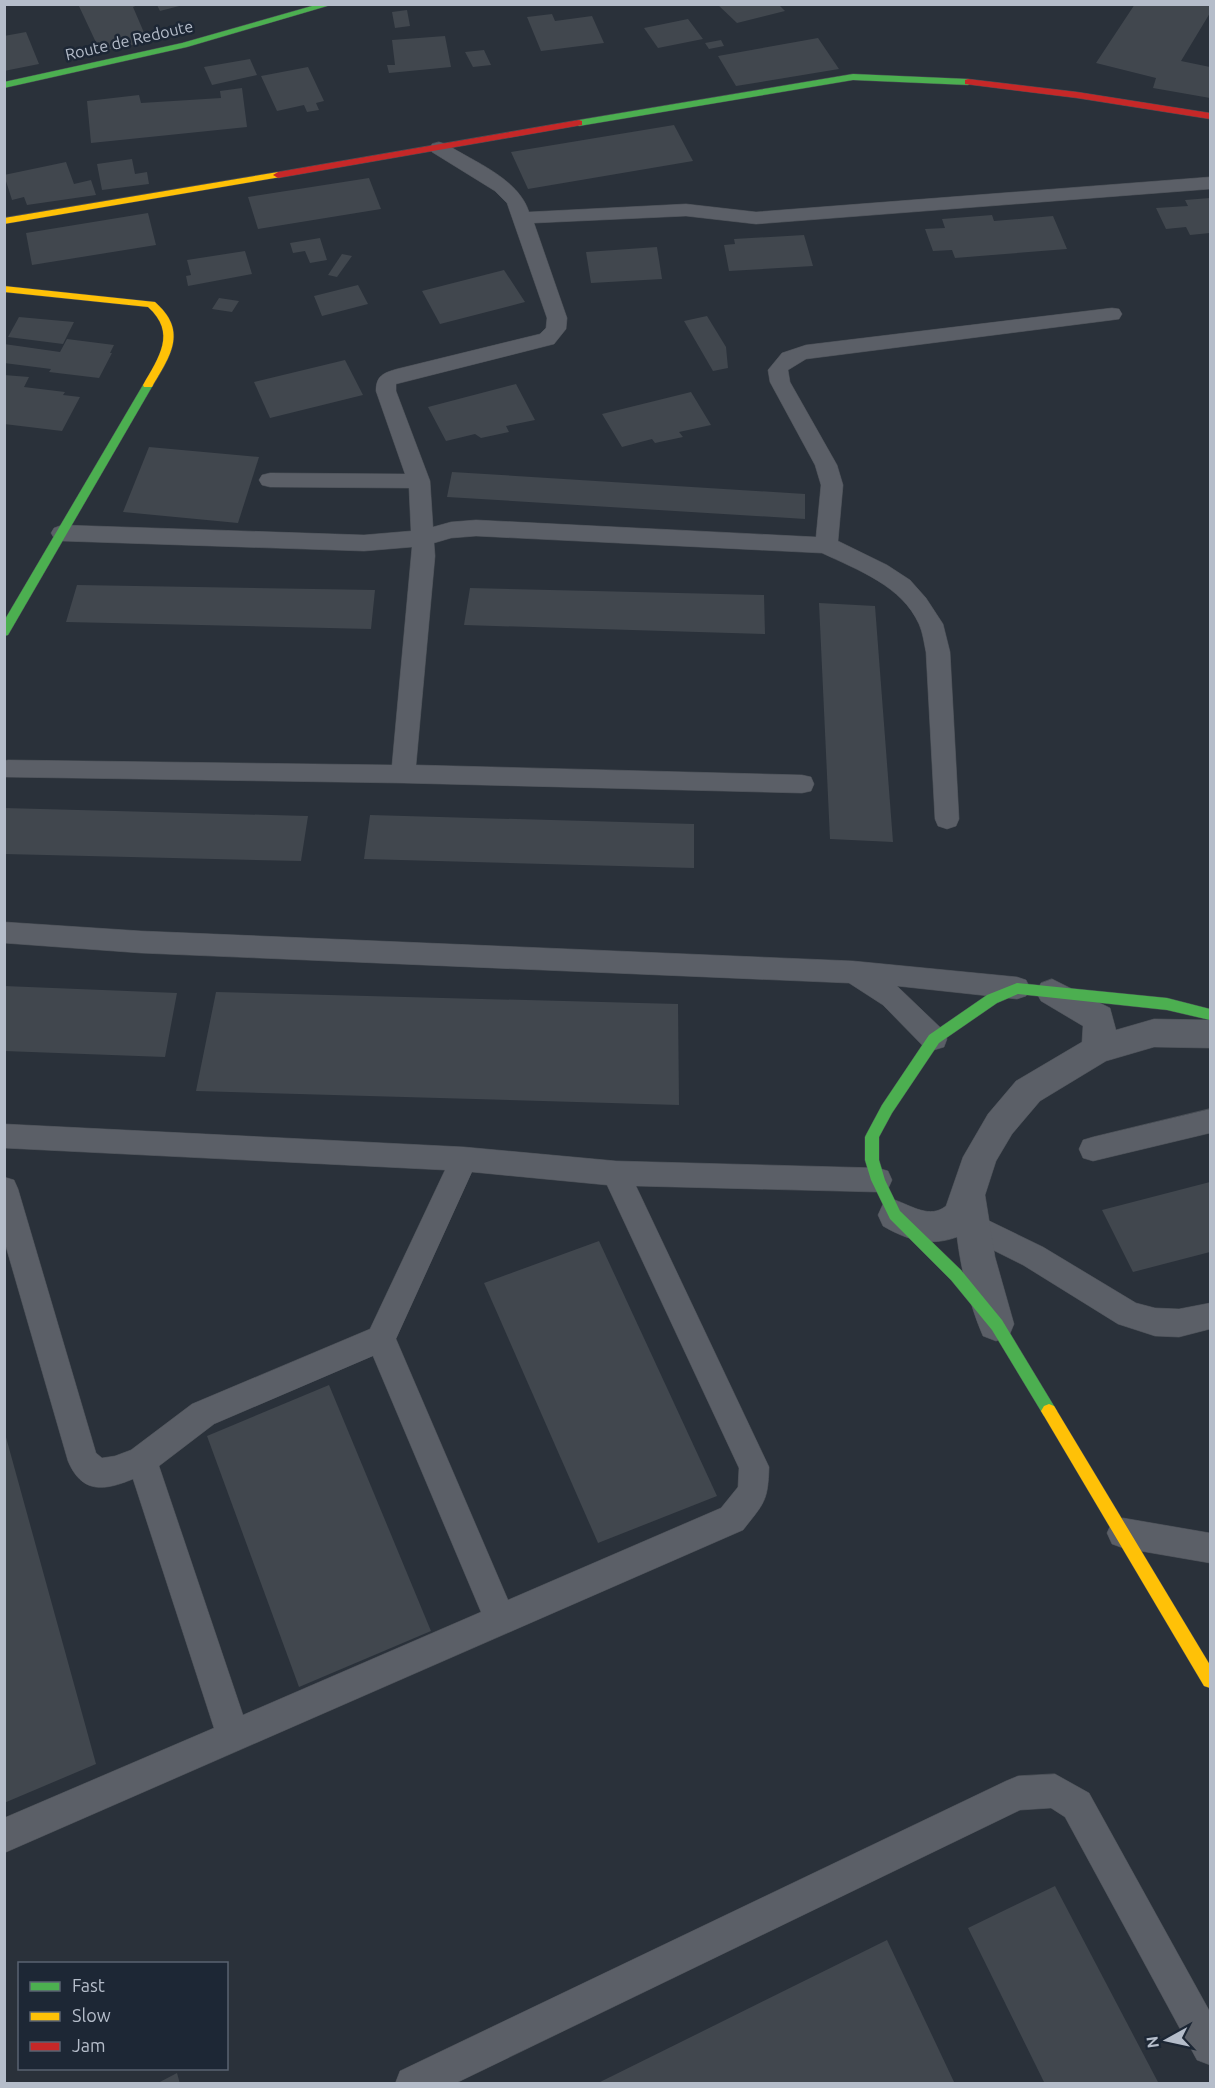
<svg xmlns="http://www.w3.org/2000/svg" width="1215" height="2088" viewBox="0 0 1215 2088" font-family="Ubuntu,sans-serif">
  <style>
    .building { fill: #41474e }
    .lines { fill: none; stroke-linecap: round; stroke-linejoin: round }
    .lane-casing { stroke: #484d54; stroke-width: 1 }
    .street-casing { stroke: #484d54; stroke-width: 1 }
    .fast-casing { stroke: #484d54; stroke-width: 1 }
    .slow-casing { stroke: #484d54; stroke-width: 1 }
    .jam-casing { stroke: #484d54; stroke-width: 1 }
    .lane { fill: #5b5f67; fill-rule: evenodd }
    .street { fill: #5b5f67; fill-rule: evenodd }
    .fast { fill: #4caf50; fill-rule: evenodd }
    .slow { fill: #ffc107; fill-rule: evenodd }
    .jam { fill: #c62828; fill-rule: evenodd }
    .labels { text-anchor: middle; stroke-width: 5; stroke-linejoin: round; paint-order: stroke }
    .far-street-label { font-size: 16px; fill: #b5bdca; stroke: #1d2735 }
  </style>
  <rect width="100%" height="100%" fill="#2a313a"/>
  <g class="building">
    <path d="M78,4H140L133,7L148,42L100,51Z"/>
    <path d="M717,4H778L785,11L737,23Z"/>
    <path d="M1135,4H1210V13L1181,61L1210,67V98L1153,88L1156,78L1096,63Z"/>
    <path d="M157,5H183L160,11Z"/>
    <path d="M407,10L410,26L395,28L392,12Z"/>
    <path d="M552,14L555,21L592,16L604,43L541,51L527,17Z"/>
    <path d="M688,19L703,39L658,48L644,28Z"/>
    <path d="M26,32L39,64L4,71V36Z"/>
    <path d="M445,36L451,67L389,73L387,65H395L392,40Z"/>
    <path d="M818,38L839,69L736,86L718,56Z"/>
    <path d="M721,40L724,46L709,49L705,43Z"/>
    <path d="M484,50L491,65L473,67L465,52Z"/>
    <path d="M250,59L257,75L212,85L204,67Z"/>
    <path d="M308,67L324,101L316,103L319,110L307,112L304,105L277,111L261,76Z"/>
    <path d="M242,88L247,127L91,143L87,101L139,95L141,103L221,98L220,91Z"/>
    <path d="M674,125L693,161L528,189L511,152Z"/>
    <path d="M132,159L135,174L147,172L149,184L102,190L97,164Z"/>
    <path d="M66,162L74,184L91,180L96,195L27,205L24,197L12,200L4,175Z"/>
    <path d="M369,178L381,209L258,229L248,197Z"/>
    <path d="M1210,198V233L1190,235L1186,227L1166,229L1156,208L1188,206L1185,200Z"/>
    <path d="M148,213L156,245L32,265L26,233Z"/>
    <path d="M992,215L994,221L1053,216L1067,249L955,258L952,250L933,251L925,229L945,228L942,219Z"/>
    <path d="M804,235L813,266L729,271L724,245L735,244L734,239Z"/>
    <path d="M320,238L327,260L310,263L305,251L293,253L290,243Z"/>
    <path d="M657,247L662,279L591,283L586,252Z"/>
    <path d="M245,251L252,274L188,286L186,276L191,275L187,260Z"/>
    <path d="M342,254L352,256L337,277L328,275Z"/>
    <path d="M504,270L525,302L440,324L422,291Z"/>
    <path d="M358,285L368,304L322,316L314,296Z"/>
    <path d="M219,298L239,301L232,312L212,309Z"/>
    <path d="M707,316L726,347L728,368L713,371L684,321Z"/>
    <path d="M19,317L74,322L63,344L8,337Z"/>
    <path d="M67,339L114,345L110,353H112L99,378L49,372L51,369L4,363V344L60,352Z"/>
    <path d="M345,360L363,395L270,418L254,382Z"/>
    <path d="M4,375L29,377L24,387L65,392L63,395L80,397L62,431L4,424Z"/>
    <path d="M516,384L535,420L506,426L509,432L481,438L475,434L446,441L428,407Z"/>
    <path d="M691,392L711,425L679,432L683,437L655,443L652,439L622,447L602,414Z"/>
    <path d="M149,447L259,457L238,523L123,512Z"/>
    <path d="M452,472L805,494V519L447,497Z"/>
    <path d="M77,585L375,590L371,629L66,622Z"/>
    <path d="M470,588L764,595L765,634L464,625Z"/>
    <path d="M819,603L875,606L893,842L830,839Z"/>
    <path d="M4,808L308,816L301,861L4,854Z"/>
    <path d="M370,815L694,824V868L364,859Z"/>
    <path d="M4,986L177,993L165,1057L4,1051Z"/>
    <path d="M216,992L678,1004L679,1105L196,1091Z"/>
    <path d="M1210,1182V1252L1133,1272L1102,1210Z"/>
    <path d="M599,1241L717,1496L598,1543L484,1283Z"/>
    <path d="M329,1385L431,1631L299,1687L207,1436Z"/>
    <path d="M4,1430L96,1764L4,1803Z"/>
    <path d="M1055,1886L1159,2084H1045L968,1928Z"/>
    <path d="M887,1940L955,2084H596Z"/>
    <path d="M177,2073L180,2084H156Z"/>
  </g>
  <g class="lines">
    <defs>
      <g id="lane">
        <path d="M439,142L446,144C474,162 518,178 529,212L686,204L756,212L1210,177V189L756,224L686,216L534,223L567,318L566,329L554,344L396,384V391L430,481L433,527L451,522L476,520L816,537L821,485L815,465L770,382L768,370L782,353L806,345L1112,308L1119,309L1122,314L1119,319L1112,320L806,359L788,370L790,382L837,465L843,485L838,541L887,565L910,580L926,598L943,624L950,652L959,819L956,826L947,829L938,826L935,819L926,652C924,643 923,633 919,624C902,586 858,570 822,553L476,536L451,538L434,543L435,556L416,765L802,775L811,777L814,784L811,791L802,793L403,783L4,777V761L8,760L392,765L412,547L364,551L62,541L54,538L51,533L54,528L62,525L364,535L411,531L409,488L270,487L262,485L259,480L262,475L270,473L405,474L376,391C376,376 383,373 397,369L540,334L546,328L547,318L507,203L495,191L432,152L430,148L432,144Z"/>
        <path d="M4,922L141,931L853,961L1017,977L1026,980L1030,988L1026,996L1017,999L897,986L944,1031L947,1039L944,1047L934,1050L924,1047L883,1005L849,983L141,953L4,943Z"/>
        <path d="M1210,1109V1133L1093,1161L1083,1158L1079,1149L1083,1140L1093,1137Z"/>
        <path d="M4,1124L464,1147L616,1161L878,1168L888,1171L892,1180L888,1189L878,1192L636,1186L769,1467C768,1502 764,1503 743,1530L4,1853V1818L214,1728L133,1479C104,1491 82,1494 68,1461L4,1240V1177L14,1180L18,1189L96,1453L102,1458L115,1456L131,1450L192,1404L370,1329L445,1170L4,1148ZM472,1172L607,1185L739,1468L738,1487L721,1508L508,1600L396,1339ZM373,1356L481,1612L243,1715L159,1466L214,1424Z"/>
        <path d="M971,1212L1043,1247L1136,1303L1155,1308L1179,1309L1210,1303V1329L1179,1337L1155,1336L1118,1324L1023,1265L961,1234L957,1225L961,1216Z"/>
        <path d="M1123,1518L1210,1533V1563L1123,1548L1112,1544L1107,1533L1112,1522Z"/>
        <path d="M1055,1774L1089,1793L1210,2012V2065L1197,2060L1065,1817L1051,1808L1020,1810L454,2084H395L400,2071L1006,1781L1018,1776Z"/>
      </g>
      <path id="street" d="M1052,979L1110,1008L1116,1030L1154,1019L1210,1020V1048L1154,1047L1106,1061L1040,1101L1012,1134L996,1161L985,1195L995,1257L1014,1324L1009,1336L996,1341L983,1336C970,1306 961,1270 957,1237C930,1247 907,1240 883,1226L878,1215L883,1204L895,1200C912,1206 930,1219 946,1206L963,1157L988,1114L1016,1081L1082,1042L1083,1026L1041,1001L1036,992L1041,983Z"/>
      <g id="fast">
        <path d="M319,4H334L187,47L4,88V82L182,43Z"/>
        <path d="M853,74L968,79L973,82L968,85L853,80L579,126L574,123L579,120Z"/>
        <path d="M148,382L153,385L8,635L4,636V621L143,385Z"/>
        <path d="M1017,983L1167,998L1210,1009V1020L1167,1010L1018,994L997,1003L939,1043L892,1113L879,1137V1160L885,1180L900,1211L961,1270L1002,1320L1054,1406L1057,1411L1054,1416L1049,1418L1044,1416L992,1330L951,1280L890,1219L871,1180L865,1160V1137L867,1133L882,1105L929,1035L987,995Z"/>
      </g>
      <g id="slow">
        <path d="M278,172L283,175L281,177L4,224V218Z"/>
        <path d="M4,286L155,302C188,331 171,355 152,387H144L143,385C159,357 177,333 148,307L4,292Z"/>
        <path d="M1049,1404L1054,1406L1210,1665V1688L1204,1686L1044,1416L1041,1411L1044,1406Z"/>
      </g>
      <g id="jam">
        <path d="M968,79L1077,92L1210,113V119L1077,98L965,84V80Z"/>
        <path d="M579,120L582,121V125L278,178L273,175L278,172Z"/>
      </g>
    </defs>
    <use href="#lane" class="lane-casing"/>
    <use href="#street" class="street-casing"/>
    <use href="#fast" class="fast-casing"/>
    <use href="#slow" class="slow-casing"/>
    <use href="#jam" class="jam-casing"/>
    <use href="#lane" class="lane"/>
    <use href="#street" class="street"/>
    <use href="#fast" class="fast"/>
    <use href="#slow" class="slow"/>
    <use href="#jam" class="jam"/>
  </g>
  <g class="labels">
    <g class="far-street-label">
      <text transform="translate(129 40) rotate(-13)" y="6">Route de Redoute</text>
    </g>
  </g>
  <rect width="1215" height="2088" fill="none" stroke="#b5bdca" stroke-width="12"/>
  <rect x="18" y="1962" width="210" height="108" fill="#1d2735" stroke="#5a6371" stroke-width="1.5"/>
  <rect x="30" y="1982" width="30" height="9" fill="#4caf50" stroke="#5a6371" stroke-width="1.5"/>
  <text x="72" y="1992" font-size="18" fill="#b5bdca">Fast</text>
  <rect x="30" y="2012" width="30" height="9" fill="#ffc107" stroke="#5a6371" stroke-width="1.5"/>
  <text x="72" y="2022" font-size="18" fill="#b5bdca">Slow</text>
  <rect x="30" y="2042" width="30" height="9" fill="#c62828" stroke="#5a6371" stroke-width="1.5"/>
  <text x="72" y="2052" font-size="18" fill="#b5bdca">Jam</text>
  <g transform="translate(1167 2040) rotate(262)" stroke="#1d2735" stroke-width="4.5" paint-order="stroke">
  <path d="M0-4.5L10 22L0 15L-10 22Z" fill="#b5bdca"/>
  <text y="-9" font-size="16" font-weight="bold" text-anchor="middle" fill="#b5bdca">N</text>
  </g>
</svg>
